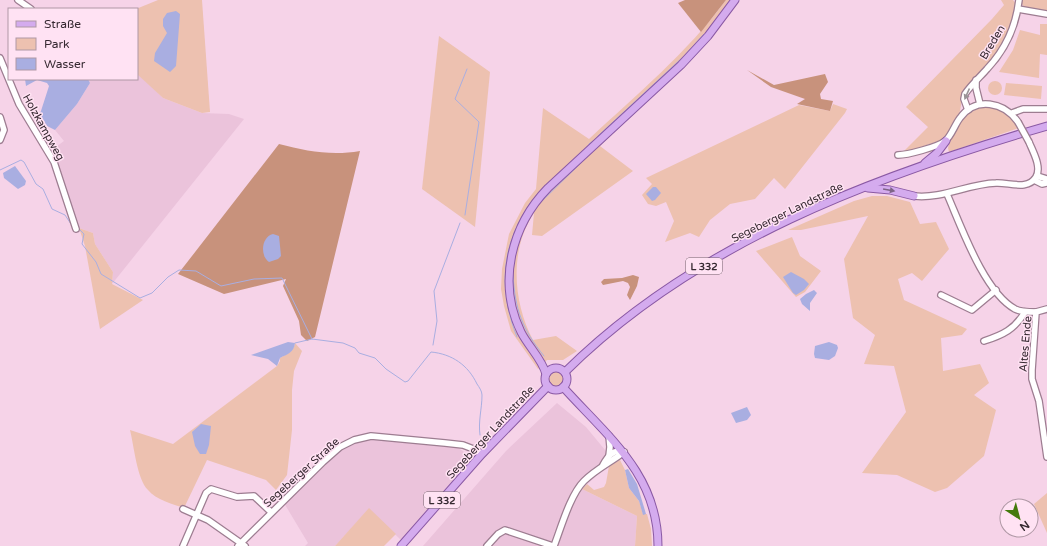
<svg xmlns="http://www.w3.org/2000/svg" width="1047" height="546" viewBox="0 0 1047 546" font-family="'Varela Round',sans-serif">
  <style>
    .built { fill: #ebc3db }
    .green { fill: #edc1b0 }
    .forest { fill: #c8927c }
    .water { fill: #a9aee1 }
    .lines { fill: none; stroke-linecap: round; stroke-linejoin: round }
    .stream { stroke: #a9aee1; stroke-width: 1 }
    .minor-casing { stroke: #9d7d91; stroke-width: 8 }
    .major-casing { stroke: #8a59a4; stroke-width: 9 }
    .minor { stroke: #fff; stroke-width: 5.5 }
    .major { stroke: #d4abee; stroke-width: 7 }
    .minor-bridge-casing { stroke: #9d7d91; stroke-width: 8; stroke-linecap: butt }
    .minor-bridge { stroke: #fff; stroke-width: 5.5 }
    .oneway { fill: #9a9498 }
    .oneway2 { fill: #7d6486 }
    .labels { text-anchor: middle; stroke-width: 3; stroke-linejoin: round; paint-order: stroke }
    .shield { fill: #ffe2f3; stroke: #72606b; stroke-width: 1 }
    .shield-label { font-size: 10px; font-weight: bold; fill: #362931 }
    .street-label { font-size: 11px; fill: #362931; stroke: #ffe2f3 }
  </style>
  <rect width="100%" height="100%" fill="#f6d3e8"/>
  <g class="built">
    <path d="M137,73L163,98L202,113L229,114L244,119L112,284L113,272L95,244L93,233L79,228L49,152L64,141L55,130L77,104L90,83L88,79H137Z"/>
    <path d="M557,403L586,427L615,462L604,469L582,489L637,516L635,546H423L506,451Z"/>
    <path d="M371,436L455,446L463,451L468,457V464L401,540L369,509L335,546H305L308,543L284,503L339,449Z"/>
  </g>
  <g class="green">
    <path d="M158,0H202L210,112L202,113L163,98L137,74L136,9Z"/>
    <path d="M726,0H739L709,41L600,146L633,171L542,236L532,235L534,213C509,250 513,302 533,340L556,336L577,351L563,360H547L538,369L511,331L504,306L501,289L502,269L509,234L525,203L536,189L543,108L589,139C636,95 687,53 726,0Z"/>
    <path d="M1001,0H1013L1016,4L1009,31L1002,45L994,57L970,83L963,94L960,111L957,120L944,139L901,154L928,127L906,107L992,19L1004,5Z"/>
    <path d="M1022,0H1047V13L1026,9L1021,3Z"/>
    <path d="M1040,24H1047V55L1040,54L1039,78L999,72L1013,50L1020,30L1040,35Z"/>
    <path d="M439,36L490,72L475,227L422,189Z"/>
    <circle cx="995" cy="88" r="7"/>
    <path d="M1006,83L1042,86L1041,99L1004,95Z"/>
    <path d="M833,104L847,109L845,113L785,189L774,178L755,199L730,204L710,220L699,237L690,233L665,242L674,221L666,202L656,206L648,204L642,195L652,184L646,178L799,105L830,111Z"/>
    <path d="M985,107L1004,110L1019,128L949,152L948,148C952,128 964,111 985,107Z"/>
    <path d="M872,196H887L910,202L920,224L936,222L949,249L922,281L912,273L898,279L904,300L967,329L962,335L941,338L943,371L980,364L989,383L974,395L996,410L984,456L947,488L935,492L897,475L862,473L906,412L894,366L864,364L875,335L853,318L844,259L868,216L801,230H788L854,201Z"/>
    <path d="M79,228L93,233L95,244L113,272L112,284L143,300L100,329L85,246Z"/>
    <path d="M792,237L800,256L821,271L805,292L796,297L756,251Z"/>
    <path d="M295,343L302,351L294,371L292,390V430L287,475L276,490L266,480L207,460L184,508C173,504 156,500 148,490C137,479 134,446 130,430L173,444L277,366L280,361V358C286,354 294,352 295,343Z"/>
    <circle cx="556" cy="379" r="8"/>
    <path d="M620,460L625,470L629,488L639,501L643,514H647L651,529L652,546H635L637,516L582,489L587,484L594,490L604,487L606,483L609,466Z"/>
    <path d="M1047,493V533L1034,504Z"/>
    <path d="M369,508L396,534L384,546H335Z"/>
  </g>
  <g class="forest">
    <path d="M685,0H726L701,32L678,3Z"/>
    <path d="M747,70L774,85L825,74L828,82L820,94L821,99L833,101L830,111L797,104L805,99L771,87Z"/>
    <path d="M279,144C306,151 331,156 360,151L315,337L307,341L301,335L299,321L283,286L286,279L224,294L178,274Z"/>
    <path d="M633,275L639,277L637,286L630,300L627,295L630,287L628,283L623,281L603,285L601,282L604,279L622,278Z"/>
  </g>
  <g class="water">
    <path d="M176,11L180,14L176,66L170,72L154,61L155,53L167,33L163,26V19L167,13Z"/>
    <path d="M25,79H88L90,83L77,104L55,130L47,126L40,114L49,86L47,83L37,80L26,86Z"/>
    <path d="M15,166L26,181L25,185L18,189L4,178L3,173Z"/>
    <path d="M653,187H656L661,193L655,200L652,201L646,194Z"/>
    <path d="M273,234L279,236L281,256L278,259L269,262C260,256 261,237 273,234Z"/>
    <path d="M791,272L804,279L809,284L804,290L796,295L793,293L783,277Z"/>
    <path d="M814,290L817,293L810,303V311L802,304L800,299L806,294Z"/>
    <path d="M288,342L295,343C294,353 287,354 280,358L277,366L268,359L251,355Z"/>
    <path d="M829,342L837,345L838,348L835,356L829,360L815,358L814,354L815,346Z"/>
    <path d="M747,407L751,415L747,420L736,423L731,413Z"/>
    <path d="M201,424L211,426L209,445L206,454H200L195,446L192,432Z"/>
    <path d="M628,469L637,484L646,514L643,515L639,501L629,488L625,470Z"/>
  </g>
  <g class="lines">
    <g class="stream">
      <path d="M707,31L717,18"/>
      <path d="M690,61L707,42"/>
      <path d="M598,136L684,56L704,34"/>
      <path d="M589,144L593,141"/>
      <path d="M599,146L673,77"/>
      <path d="M0,170L21,160L24,162L36,184L43,189L52,209L65,215L71,224"/>
      <path d="M535,197L585,149"/>
      <path d="M537,206L594,150"/>
      <path d="M465,215L479,122L455,99L467,69"/>
      <path d="M79,229L84,234L82,244L96,262L101,274L140,298L152,293L168,277L179,270L196,271L221,286L254,279L282,278L312,339"/>
      <path d="M513,275C515,309 522,329 544,356"/>
      <path d="M517,337C498,289 501,245 531,202"/>
      <path d="M295,343L312,339L343,343L355,348L359,353L375,358L386,369L405,382L408,381L431,352C452,354 468,365 477,384C479,387 482,391 482,395C482,409 478,421 480,435"/>
      <path d="M433,345L437,321L434,291L460,223"/>
    </g>
    <defs>
      <g id="minor">
        <path d="M18,0L31,9"/>
        <path d="M1018,9L1047,14"/>
        <path d="M0,58L19,104L54,162L76,229"/>
        <path d="M976,80V88L980,104"/>
        <path d="M968,110L964,99L965,94C971,85 980,77 987,69C1005,50 1016,26 1019,0"/>
        <path d="M1012,113L1023,109H1047"/>
        <path d="M0,117L4,130L0,140"/>
        <path d="M898,155C907,155 938,147 945,141C951,137 955,124 960,118C976,96 1004,102 1018,122"/>
        <path d="M1037,176L1047,179"/>
        <path d="M1034,180L1042,184L1047,183"/>
        <path d="M947,194C961,226 984,292 1015,309C1021,312 1029,312 1036,312"/>
        <path d="M914,196C943,199 967,184 996,183C1008,182 1028,191 1036,177C1042,167 1033,152 1029,142"/>
        <path d="M941,295L972,310L996,290"/>
        <path d="M1047,309L1036,312L1032,370V379L1039,401L1047,457"/>
        <path d="M984,341C1003,335 1015,329 1025,312"/>
        <path d="M609,436L610,447L609,456"/>
        <path d="M603,465C608,456 613,449 624,452"/>
        <path d="M183,509L208,520L245,546"/>
        <path d="M183,546L206,493L211,489L237,497L254,496L271,512"/>
        <path d="M238,546L323,462L340,447L354,440L371,436L445,443L463,445L476,450L482,454"/>
        <path d="M487,546L498,534L505,530L553,546"/>
        <path d="M554,546C561,528 570,495 584,481C596,469 611,462 624,452"/>
      </g>
      <g id="major">
        <path d="M925,163L937,153L946,141"/>
        <path d="M868,188L890,190L914,196"/>
        <circle cx="556" cy="379" r="11"/>
        <path d="M565,372C695,243 874,176 1047,126"/>
        <path d="M546,374C542,359 528,346 521,332C497,283 511,226 548,188L681,65L708,36L735,0"/>
        <path d="M563,387C607,436 658,474 658,546"/>
        <path d="M401,546L482,454L548,386"/>
      </g>
    </defs>
    <use href="#minor" class="minor-casing"/>
    <use href="#major" class="major-casing"/>
    <use href="#minor" class="minor"/>
    <use href="#major" class="major"/>
    <defs>
      <path id="minor-bridge" d="M1018,122L1029,142"/>
    </defs>
    <use href="#minor-bridge" class="minor-bridge-casing"/>
    <use href="#minor-bridge" class="minor-bridge"/>
  </g>
  <defs><path id="oneway-solid" d="M-6-.8H1V-3.2L6.5 0L1 3.2V.8H-6Z"/></defs>
  <use class="oneway" href="#oneway-solid" transform="translate(967 94) rotate(114)"/>
  <use class="oneway2" href="#oneway-solid" transform="translate(889 190) rotate(10)"/>
  <g class="labels">
    <g class="shield">
      <rect x="686" y="258" width="36" height="16" rx="3"/>
      <rect x="424" y="492" width="36" height="16" rx="3"/>
    </g>
    <g class="shield-label">
      <text x="704" y="270">L 332</text>
      <text x="442" y="504">L 332</text>
    </g>
    <g class="street-label">
      <text transform="translate(992 42) rotate(-59)" y="4">Breden</text>
      <text transform="translate(44 127) rotate(61)" y="4">Holzkampweg</text>
      <text transform="translate(787 212) rotate(-26)" y="4">Segeberger Landstraße</text>
      <text transform="translate(1025 344) rotate(-85)" y="4">Altes Ende</text>
      <text transform="translate(490 432) rotate(-47)" y="4">Segeberger Landstraße</text>
      <text transform="translate(301 472) rotate(-42)" y="4">Segeberger Straße</text>
    </g>
  </g>
  <rect x="8" y="8" width="130" height="72" fill="#ffe2f3" stroke="#af98a5"/>
  <rect x="16" y="21" width="20" height="6" fill="#d4abee" stroke="#af98a5"/>
  <text x="44" y="28" font-size="12" fill="#362931">Straße</text>
  <rect x="16" y="38" width="20" height="12" fill="#edc1b0" stroke="#af98a5"/>
  <text x="44" y="48" font-size="12" fill="#362931">Park</text>
  <rect x="16" y="58" width="20" height="12" fill="#a9aee1" stroke="#af98a5"/>
  <text x="44" y="68" font-size="12" fill="#362931">Wasser</text>
  <g transform="translate(1019 518) rotate(144)"><circle r="19" fill="#ffe2f3" stroke="#af98a5"/>
  <path d="M0-3L7 15L0 10L-7 15Z" fill="#447a0d"/>
  <text y="-6" font-size="11" font-weight="bold" text-anchor="middle" fill="#362931">N</text>
  </g>
</svg>
